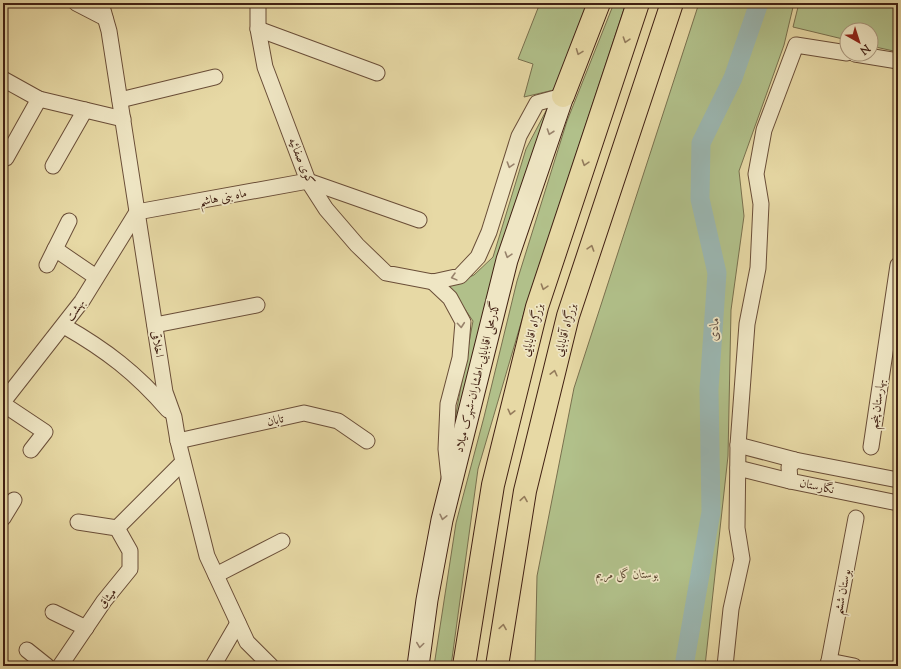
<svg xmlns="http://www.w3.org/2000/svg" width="901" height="669" viewBox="0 0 901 669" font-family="'Sorts Mill Goudy',Amiri,serif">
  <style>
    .green { fill: #b1c08a; stroke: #79704e }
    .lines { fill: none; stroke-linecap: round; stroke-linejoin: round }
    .canal { stroke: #9bb7b2; stroke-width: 19 }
    .street-casing { stroke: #6a4e38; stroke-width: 17 }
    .secondary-casing { stroke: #412013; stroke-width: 23 }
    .highway-casing { stroke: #412013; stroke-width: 24 }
    .street { stroke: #efe6c4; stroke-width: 15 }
    .secondary { stroke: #efe6c4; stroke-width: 21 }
    .highway { stroke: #e7d9a5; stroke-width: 22 }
    .oneway { stroke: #947c5c }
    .oneway2 { stroke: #98836c }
    .labels { text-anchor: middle; stroke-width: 3.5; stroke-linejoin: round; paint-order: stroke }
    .street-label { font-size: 12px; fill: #412013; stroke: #efe6c4 }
    .park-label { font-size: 12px; font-style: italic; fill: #5d4831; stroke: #efe6c4 }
    .water-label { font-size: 13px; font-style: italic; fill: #58463b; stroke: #efe6c4 }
  </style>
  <rect width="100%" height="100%" fill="#e7d9a5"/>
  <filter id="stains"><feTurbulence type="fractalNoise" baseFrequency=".005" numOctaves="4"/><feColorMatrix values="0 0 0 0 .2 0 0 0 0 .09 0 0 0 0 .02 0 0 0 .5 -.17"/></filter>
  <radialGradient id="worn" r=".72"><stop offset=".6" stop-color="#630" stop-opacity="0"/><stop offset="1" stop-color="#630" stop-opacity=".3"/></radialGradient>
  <g class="green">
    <path d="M540,3H594L558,89L524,97L533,64L518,59Z"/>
    <path d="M614,3H626L526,306L478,469L451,666H434L456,523L484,417L517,281L567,121Z"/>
    <path d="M699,3H794L784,45L739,171L744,216L731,310L728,456L705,666H535L537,576L574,388Z"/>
    <path d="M799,3H898V52L871,46V30H847V40L793,27Z"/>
    <path d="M555,104L465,409L453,430L473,321L449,286L474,275L493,257L526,149L547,109Z"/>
  </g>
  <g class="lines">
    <path class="canal" d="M684,666L711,512L709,389L717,273L700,199L701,143L733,78L759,3"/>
    <defs>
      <g id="street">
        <path d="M76,3L105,18"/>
        <path d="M101,3L109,31L165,392L174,417L178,441L207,556L247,642L271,666"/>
        <path d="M258,3V29L265,67L308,181L326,209L357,245L386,273L433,282L460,276L478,257L489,232L519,136L537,103L563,96"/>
        <path d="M258,29L377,73"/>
        <path d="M855,54L898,61"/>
        <path d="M3,79L39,99L123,119"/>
        <path d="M120,100L215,77"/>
        <path d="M6,158L39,99"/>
        <path d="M53,166L85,110"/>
        <path d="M55,249L96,277"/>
        <path d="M47,265L69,221"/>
        <path d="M433,282L450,298L463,322L460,358L448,404L446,449L449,477"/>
        <path d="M155,325L257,305"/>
        <path d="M64,326C106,350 136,373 168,410"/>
        <path d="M3,402L82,301L137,212L308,181L419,220"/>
        <path d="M3,404L45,432L31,450"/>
        <path d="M178,441L304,413L338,421L367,441"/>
        <path d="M738,445L795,460L898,480"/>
        <path d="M871,447L898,265"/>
        <path d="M795,460L789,467L790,481L898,503"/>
        <path d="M738,468L790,481"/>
        <path d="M3,518L14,500"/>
        <path d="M117,528L183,462"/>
        <path d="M216,575L282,541"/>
        <path d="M53,612L86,628"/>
        <path d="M27,650L47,666"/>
        <path d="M829,661L854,666"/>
        <path d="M60,666L104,601L130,569V551L117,528L78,522"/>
        <path d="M213,666L238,623"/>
        <path d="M725,666L731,609L742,559L737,528L738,445L747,324L758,268L761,204L756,174L764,130L796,45L847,53"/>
        <path d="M828,666L856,518"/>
      </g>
      <path id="secondary" d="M418,666L427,600L442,520L507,260L563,96"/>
      <g id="highway">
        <path d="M563,96L599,3"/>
        <path d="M464,666L493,485L537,307L638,3"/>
        <path d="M497,666L525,491L568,316L672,3"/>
      </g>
    </defs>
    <use href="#street" class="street-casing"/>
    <use href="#secondary" class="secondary-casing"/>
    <use href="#highway" class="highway-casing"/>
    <use href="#street" class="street"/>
    <use href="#secondary" class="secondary"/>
    <use href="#highway" class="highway"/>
  </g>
  <defs><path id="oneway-chevron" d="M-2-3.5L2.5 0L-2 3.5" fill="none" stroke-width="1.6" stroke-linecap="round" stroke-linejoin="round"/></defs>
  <g class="oneway">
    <use href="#oneway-chevron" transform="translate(626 40) rotate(108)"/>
    <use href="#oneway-chevron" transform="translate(579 52) rotate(111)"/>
    <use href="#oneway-chevron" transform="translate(585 163) rotate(108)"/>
    <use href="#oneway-chevron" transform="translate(591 248) rotate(-72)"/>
    <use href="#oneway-chevron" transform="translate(544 287) rotate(108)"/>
    <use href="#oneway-chevron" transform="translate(554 373) rotate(-76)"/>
    <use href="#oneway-chevron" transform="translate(511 412) rotate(104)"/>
    <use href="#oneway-chevron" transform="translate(524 499) rotate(-81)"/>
    <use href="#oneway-chevron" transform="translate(503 627) rotate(-81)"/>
  </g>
  <g class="oneway2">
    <use href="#oneway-chevron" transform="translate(550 132) rotate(109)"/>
    <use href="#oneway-chevron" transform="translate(510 165) rotate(107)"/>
    <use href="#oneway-chevron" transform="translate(508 255) rotate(108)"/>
    <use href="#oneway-chevron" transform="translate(454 277) rotate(165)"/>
    <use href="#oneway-chevron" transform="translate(461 325) rotate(85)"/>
    <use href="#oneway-chevron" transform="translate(443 517) rotate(103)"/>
    <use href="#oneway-chevron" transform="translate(420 645) rotate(98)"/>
  </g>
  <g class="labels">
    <g class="street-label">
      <text transform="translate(302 161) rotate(67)" y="4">کوی صفائیه</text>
      <text transform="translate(223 197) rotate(-11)" y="4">ماه بنی هاشم</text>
      <text transform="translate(75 310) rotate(-55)" y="4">بهشت</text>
      <text transform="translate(532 330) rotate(-75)" y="4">بزرگراه اقابابایی</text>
      <text transform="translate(565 330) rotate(-75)" y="4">بزرگراه آقابابایی</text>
      <text transform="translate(158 344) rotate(81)" y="4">اخلاقی</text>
      <text transform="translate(477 377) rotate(-76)" y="4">گذرمحلی اقابابایی-اطشاران-شهرک میلاد</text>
      <text transform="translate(877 404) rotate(-82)" y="4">بهارستان پنجم</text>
      <text transform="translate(275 420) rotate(-13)" y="4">تابان</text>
      <text transform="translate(817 486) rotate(12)" y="4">نگارستان</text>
      <text transform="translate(842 592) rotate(-79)" y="4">بوستان ششم</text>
      <text transform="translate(107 598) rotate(-52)" y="4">میثاق</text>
    </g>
    <g class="park-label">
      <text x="627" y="578">بوستان گل مریم</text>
    </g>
    <g class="water-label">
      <text transform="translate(713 329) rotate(-86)" y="5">مادی</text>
    </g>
  </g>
  <rect width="901" height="669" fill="none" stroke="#e7d9a5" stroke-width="16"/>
  <rect x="4" y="4" width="893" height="661" fill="none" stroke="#412013" stroke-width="2"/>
  <rect x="8" y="8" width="885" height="653" fill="none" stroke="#412013"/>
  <g transform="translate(859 42) rotate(141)"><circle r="19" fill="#efe6c4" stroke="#a9977d"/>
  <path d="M0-3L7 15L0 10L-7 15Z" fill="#8f2418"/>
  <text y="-6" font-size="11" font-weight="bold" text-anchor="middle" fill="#412013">N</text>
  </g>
  <rect width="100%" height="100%" filter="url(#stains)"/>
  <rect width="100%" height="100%" fill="url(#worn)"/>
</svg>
